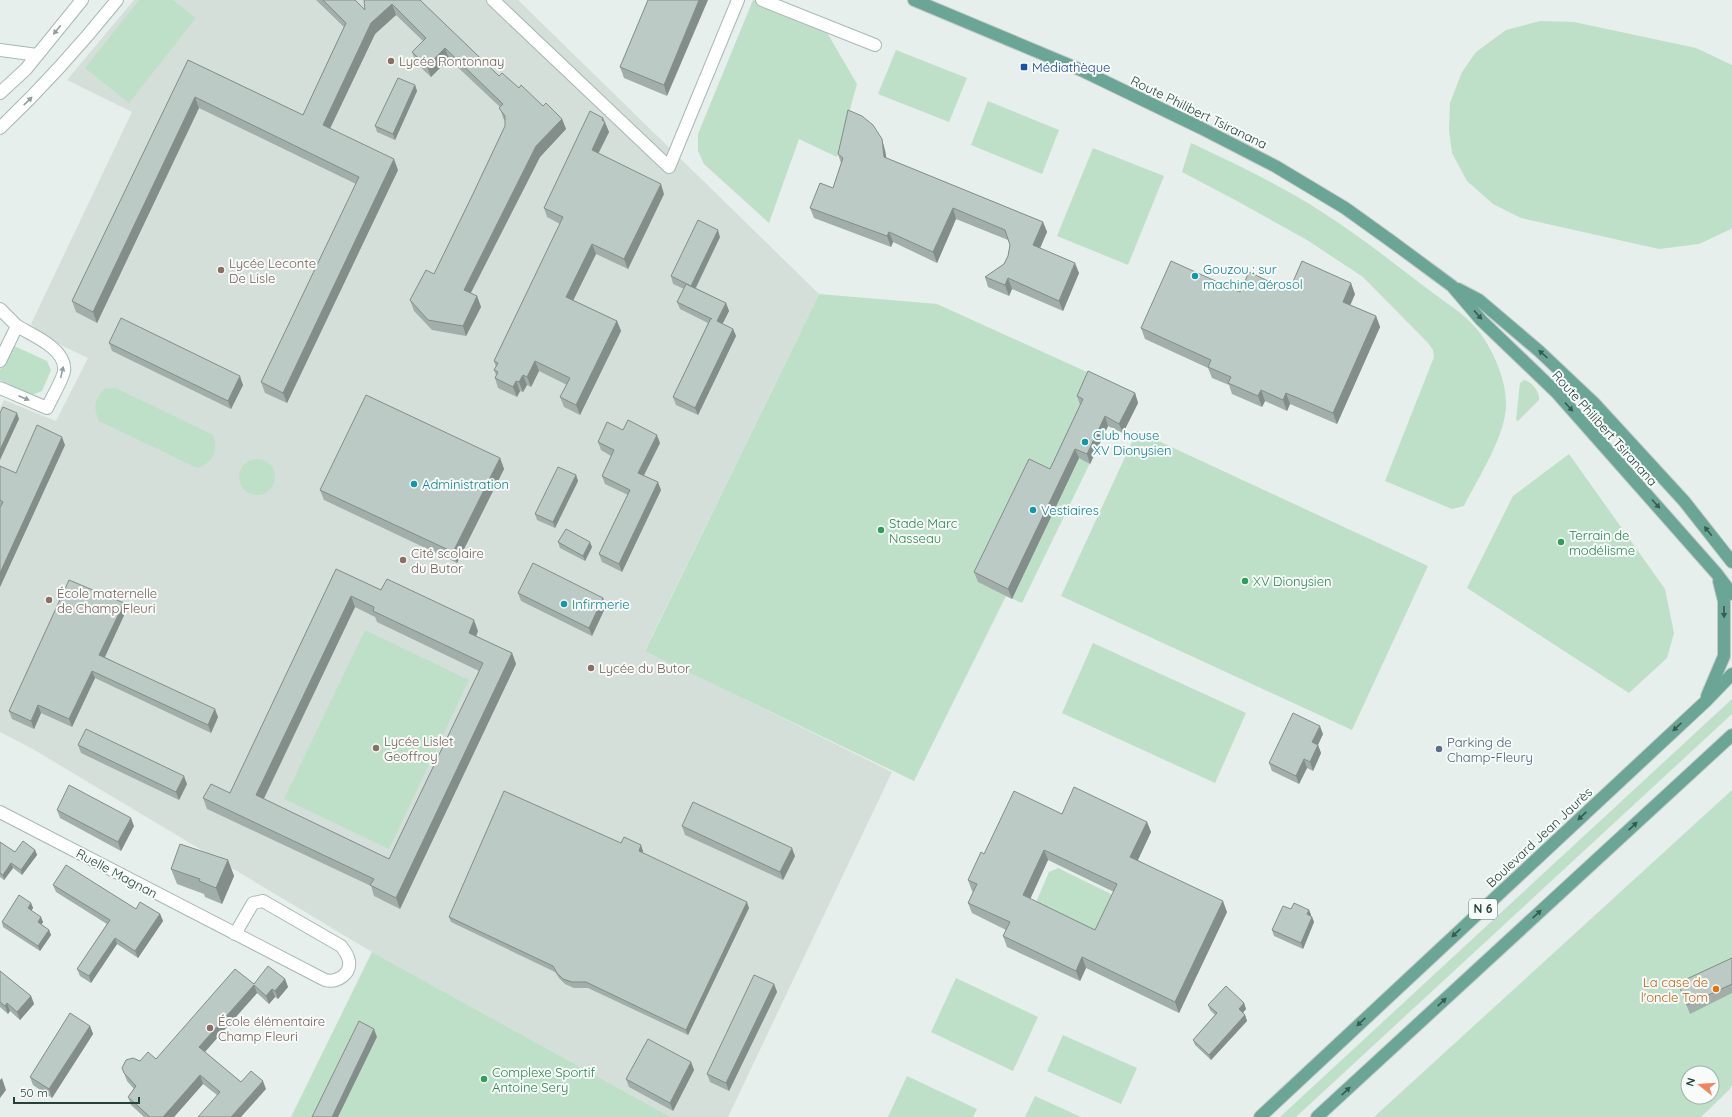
<svg xmlns="http://www.w3.org/2000/svg" width="1732" height="1117" viewBox="0 0 1732 1117" font-family="Quicksand,sans-serif">
  <style>
    .built { fill: #d4dfda }
    .green { fill: #bfe0c8; fill-rule: evenodd }
    .lines { fill: none; stroke-linecap: round; stroke-linejoin: round }
    .minor-casing { stroke: #a8b8b2; stroke-width: 14 }
    .major-casing { stroke: #c2cac8; stroke-width: 14 }
    .minor { stroke: #fff; stroke-width: 12 }
    .major { stroke: #6aa596; stroke-width: 12 }
    .wall { fill: #a1aea9; fill-rule: evenodd }
    .shaded-wall { fill: #838d89 }
    .building { fill: #bbcac4; stroke: #838d89; fill-rule: evenodd }
    .oneway { fill: #92a09c }
    .oneway2 { fill: #365b51 }
    .education-dot { fill: #8d6e63; stroke: #f7fbf9; stroke-width: 1.5 }
    .transit-dot { fill: #1a4fb4; stroke: #f7fbf9; stroke-width: 1.5 }
    .culture-dot { fill: #0f9aa8; stroke: #f7fbf9; stroke-width: 1.5 }
    .leisure-dot { fill: #2e9e5b; stroke: #f7fbf9; stroke-width: 1.5 }
    .service-dot { fill: #5c6f8a; stroke: #f7fbf9; stroke-width: 1.5 }
    .food-dot { fill: #e8710a; stroke: #f7fbf9; stroke-width: 1.5 }
    .labels { text-anchor: middle; stroke-width: 4; stroke-linejoin: round; paint-order: stroke }
    .shield { fill: #f7fbf9; stroke: #637a73; stroke-width: 1 }
    .shield-label { font-size: 12px; font-weight: bold; fill: #24423a }
    .education-label { font-size: 13px; fill: #785e54; stroke: #f7fbf9; text-anchor: start }
    .transit-label { font-size: 13px; fill: #164399; stroke: #f7fbf9; text-anchor: start }
    .street-label { font-size: 13px; fill: #24423a; stroke: #f7fbf9 }
    .culture-label { font-size: 13px; fill: #0d838f; stroke: #f7fbf9; text-anchor: start }
    .leisure-label { font-size: 13px; fill: #27864d; stroke: #f7fbf9; text-anchor: start }
    .service-label { font-size: 13px; fill: #4e5e75; stroke: #f7fbf9; text-anchor: start }
    .food-label { font-size: 13px; fill: #c56008; stroke: #f7fbf9; text-anchor: end }
  </style>
  <rect width="100%" height="100%" fill="#e6efeb"/>
  <path class="built" d="M134,0H518L819,294L645,650L892,772L728,1117H671L372,952L31,748L0,732V408L4,400L56,421L88,358L46,338L31,324L132,112L67,80Z"/>
  <g class="green">
    <path d="M139,0H173L196,18L129,103L85,68Z"/>
    <path d="M753,0L826,31L857,84L837,157L799,139L769,223L704,164L698,151V134Z"/>
    <path d="M1540,21L1574,22L1696,48L1732,65V227L1731,229L1699,244L1659,249L1521,218L1493,204L1467,181L1452,153L1449,130L1450,103L1462,72L1476,52L1506,30Z"/>
    <path d="M896,50L967,78L949,122L878,94Z"/>
    <path d="M988,101L1059,130L1042,174L971,145Z"/>
    <path d="M1191,143C1235,164 1281,185 1322,212C1358,235 1391,261 1425,287C1444,302 1466,314 1480,333C1494,352 1506,380 1506,403C1507,434 1478,478 1464,506L1452,509L1385,481L1434,357L1433,350L1428,343L1363,277L1307,240L1237,201L1182,172Z"/>
    <path d="M1093,148L1164,176L1128,265L1057,236Z"/>
    <path d="M819,294L937,304L1087,372L1138,403L1123,433L1108,426L1022,603L1006,596L914,781L645,651Z"/>
    <path d="M12,345L47,361L51,370L42,391L32,395L0,380V370Z"/>
    <path d="M1524,380C1532,382 1540,392 1539,400L1518,421L1516,420L1520,383Z"/>
    <path d="M116,388L213,435C218,452 214,462 197,468L99,421C93,407 94,401 104,389Z"/>
    <path d="M1137,431L1428,566L1352,730L1061,596Z"/>
    <path d="M1569,454L1665,589L1674,633L1667,658L1629,693L1467,588L1513,496Z"/>
    <circle cx="257" cy="477" r="18"/>
    <path d="M365,630L469,680L389,849L284,799Z"/>
    <path d="M1093,643L1246,713L1215,783L1062,713Z"/>
    <path d="M1732,699V714L1296,1117H1280Z"/>
    <path d="M1732,790V1085L1729,1090L1701,1117H1374ZM1688,1073H1712V1097H1688Z"/>
    <path d="M1058,868L1111,894V903L1099,928L1091,933L1038,907L1037,900L1049,872Z"/>
    <path d="M372,952L671,1117H291Z"/>
    <path d="M956,978L1038,1017L1013,1071L931,1032Z"/>
    <path d="M1063,1035L1137,1068L1121,1104L1047,1071Z"/>
    <path d="M907,1076L977,1109L973,1117H888Z"/>
    <path d="M1035,1096L1081,1117H1025Z"/>
  </g>
  <g class="lines">
    <defs>
      <g id="minor">
        <path d="M493,0L669,167L738,0"/>
        <path d="M762,0L875,45"/>
        <path d="M0,50L37,55"/>
        <path d="M0,93L26,69L82,0"/>
        <path d="M0,128C42,88 80,46 117,0"/>
        <path d="M0,309L17,326L0,361"/>
        <path d="M0,388L47,408C51,399 63,379 64,371C67,349 32,335 17,326"/>
        <path d="M0,812L325,980C336,983 351,975 349,961C348,955 345,951 341,946L263,901L253,903L235,934"/>
      </g>
      <g id="major">
        <path d="M914,0L1081,70L1201,128L1275,166L1345,208L1391,241L1452,286L1481,320L1557,393L1717,574L1732,594"/>
        <path d="M1458,289L1479,300L1539,351L1594,403L1684,501L1732,562"/>
        <path d="M1707,696L1724,656V601L1719,581"/>
        <path d="M1260,1117L1706,701L1732,674"/>
        <path d="M1317,1117L1732,735"/>
      </g>
    </defs>
    <use href="#minor" class="minor-casing"/>
    <use href="#major" class="major-casing"/>
    <use href="#minor" class="minor"/>
    <use href="#major" class="major"/>
  </g>
  <g class="wall">
    <path d="M316,0H355L365,10L420,0L499,76L519,88L562,119L566,129L540,157L471,293L477,296L481,307L466,336L432,330L414,311L410,300L434,274L472,196L505,126V121L503,118L500,107L449,59L431,77L416,63L412,52L423,41L396,15L375,34L330,128L398,170L287,403L265,393L261,382L356,184L199,108L97,323L76,312L72,301L188,60L303,115L344,27Z"/>
    <path d="M648,0L667,96L624,78L620,67Z"/>
    <path d="M415,85L417,91L395,140L377,132L375,126Z"/>
    <path d="M605,122L609,132L598,154L664,194L628,269L596,254L573,300L617,321L621,331L580,415L564,407L560,397L567,385L539,371L531,387L527,385L523,392L520,391L517,397L498,388L495,378L496,375L494,370L496,367L494,361L560,224L547,217L544,208Z"/>
    <path d="M885,150L886,158L1043,222L1047,232L1040,248L1079,273L1063,311L1012,289L1009,296L988,287L985,277L1004,264L1008,256L1010,245L1008,240L956,219L937,263L893,242L891,247L814,218L810,208L833,188L841,163L838,154Z"/>
    <path d="M720,237L696,288L726,303L729,311L722,324L733,329L736,336L698,415L676,405L673,397L708,323L680,309L677,302L684,289L673,284L671,276Z"/>
    <path d="M1289,291L1355,294L1350,305L1376,316L1380,327L1337,424L1290,404L1287,411L1265,401L1262,407L1232,394L1229,385L1212,378L1208,368L1145,339L1141,328L1240,292Z"/>
    <path d="M109,343L243,385L231,409L112,351Z"/>
    <path d="M1135,393L1138,403L1123,433L1108,426L1090,464L1079,458L1012,599L978,582L974,572L1050,469L1080,405L1077,396Z"/>
    <path d="M623,430L660,443L644,475L661,490L622,572L602,562L599,554L628,495L605,484L602,476L611,456L601,450L598,442Z"/>
    <path d="M65,445L0,587V466L16,473Z"/>
    <path d="M500,458L504,469L457,563L324,500L320,490Z"/>
    <path d="M576,475L578,481L555,528L537,520L535,514Z"/>
    <path d="M558,542L592,547L585,561L560,548Z"/>
    <path d="M336,569L381,590L478,631L476,636L512,653L516,664L400,909L374,896L371,886L207,809L203,798L230,793ZM355,607L375,617L377,622L479,671L389,859L264,799Z"/>
    <path d="M518,593L603,598L606,606L592,636L521,601Z"/>
    <path d="M126,611L105,657L218,717L211,733L95,678L72,727L41,713L34,729L12,719L9,711Z"/>
    <path d="M1323,734L1318,745L1321,753L1313,771L1307,768L1299,784L1272,771L1269,763Z"/>
    <path d="M78,745L187,784L179,800L81,753Z"/>
    <path d="M57,810L134,826L121,851L60,818Z"/>
    <path d="M1062,814L1147,822L1151,832L1138,860L1227,912L1179,1013L1086,968L1080,981L1007,947L1003,936L1006,930L972,913L968,903L973,892L972,891L968,880L984,854ZM1048,860L1114,892L1095,930L1030,899Z"/>
    <path d="M682,826L795,856L783,880L685,835Z"/>
    <path d="M0,842L15,852L35,850L37,855L22,875L13,868L4,880L0,877Z"/>
    <path d="M643,851L642,853L749,908L688,1035L588,988H574L565,984L559,978L555,972L451,922L449,917Z"/>
    <path d="M228,860L234,876L222,904L205,897L204,894L177,884L171,869Z"/>
    <path d="M53,885L136,909L160,914L163,921L138,958L117,944L91,983L80,976L77,969L107,924L56,892Z"/>
    <path d="M31,903L33,908L31,910L43,922L41,925L49,930L51,935L40,951L3,927L2,922Z"/>
    <path d="M1291,909L1309,910L1311,915V916L1312,917L1314,922L1303,949L1274,936L1272,930Z"/>
    <path d="M1732,958V993L1690,1014L1678,983Z"/>
    <path d="M0,971L31,996L34,1004L20,1020L10,1011L8,1014L0,1007Z"/>
    <path d="M285,979L288,987L278,999L275,997L269,1004L257,993L205,1052L241,1082L266,1089L217,1095L203,1084L174,1117H144L131,1105L128,1097L134,1089L127,1081L122,1068L140,1061L156,1059L254,984Z"/>
    <path d="M774,984L777,992L729,1091L710,1082L707,1074Z"/>
    <path d="M1244,1003L1246,1009L1243,1013L1245,1015L1247,1021L1211,1060L1195,1045L1193,1040L1215,1015L1210,1010L1208,1005Z"/>
    <path d="M90,1026L93,1034L52,1098L33,1085L30,1077Z"/>
    <path d="M691,1062L694,1070L673,1111L629,1087L626,1079Z"/>
  </g>
  <g class="shaded-wall">
    <path d="M699,0H708L667,96L664,85Z"/>
    <path d="M392,4L396,15L375,34L327,135L323,125L371,23Z"/>
    <path d="M445,48L449,59L431,77L427,66Z"/>
    <path d="M415,85L417,91L395,140L393,134Z"/>
    <path d="M195,97L199,108L97,323L93,312Z"/>
    <path d="M603,118L609,132L595,160L592,150Z"/>
    <path d="M562,119L566,129L540,157L467,300L464,290L536,146Z"/>
    <path d="M882,139L885,150L888,167L884,157Z"/>
    <path d="M394,159L398,170L287,403L283,393Z"/>
    <path d="M661,184L664,194L628,269L624,259Z"/>
    <path d="M953,208L956,219L937,263L933,252Z"/>
    <path d="M1043,222L1047,232L1037,255L1033,245Z"/>
    <path d="M718,230L720,237L693,293L691,286Z"/>
    <path d="M889,232L893,242L891,247L887,236Z"/>
    <path d="M592,244L596,254L570,307L566,297Z"/>
    <path d="M1075,263L1079,273L1063,311L1059,301Z"/>
    <path d="M1008,278L1012,289L1009,296L1005,285Z"/>
    <path d="M1351,283L1355,294L1347,313L1343,302Z"/>
    <path d="M477,296L481,307L466,336L463,326Z"/>
    <path d="M726,303L729,311L720,329L717,321Z"/>
    <path d="M1376,316L1380,327L1337,424L1333,413Z"/>
    <path d="M617,321L621,331L580,415L576,405Z"/>
    <path d="M733,329L736,336L698,415L695,408Z"/>
    <path d="M535,361L539,371L531,387L527,377Z"/>
    <path d="M523,375L527,385L523,392L519,382Z"/>
    <path d="M240,376L243,385L231,409L228,401Z"/>
    <path d="M516,381L520,391L517,397L513,387Z"/>
    <path d="M1261,390L1265,401L1262,407L1258,396Z"/>
    <path d="M1135,393L1138,403L1123,433L1119,424Z"/>
    <path d="M1286,393L1290,404L1287,411L1283,400Z"/>
    <path d="M17,413L19,419L0,460V450Z"/>
    <path d="M1105,416L1108,426L1090,464L1087,454Z"/>
    <path d="M657,435L660,443L641,481L638,473Z"/>
    <path d="M62,437L65,445L0,587V573Z"/>
    <path d="M1075,449L1079,458L1012,599L1008,589Z"/>
    <path d="M500,458L504,469L457,563L453,552Z"/>
    <path d="M576,475L578,481L555,528L553,522Z"/>
    <path d="M658,482L661,490L622,572L619,564Z"/>
    <path d="M590,542L592,547L585,561L583,556Z"/>
    <path d="M351,596L355,607L260,806L256,795Z"/>
    <path d="M603,598L606,606L592,636L589,628Z"/>
    <path d="M124,603L126,611L102,663L99,655Z"/>
    <path d="M474,620L478,631L473,644L469,633Z"/>
    <path d="M512,653L516,664L400,909L396,898Z"/>
    <path d="M92,671L95,678L72,727L69,719Z"/>
    <path d="M38,705L41,713L34,729L31,721Z"/>
    <path d="M215,709L218,717L211,733L208,725Z"/>
    <path d="M1320,726L1323,734L1315,751L1312,742Z"/>
    <path d="M1318,745L1321,753L1313,771L1310,762Z"/>
    <path d="M1304,759L1307,768L1299,784L1296,776Z"/>
    <path d="M184,776L187,784L179,800L176,792Z"/>
    <path d="M131,818L134,826L121,851L118,842Z"/>
    <path d="M1147,822L1151,832L1134,868L1130,857Z"/>
    <path d="M641,845L643,851L641,857L639,851Z"/>
    <path d="M792,848L795,856L783,880L780,872Z"/>
    <path d="M35,850L37,855L22,875L21,870Z"/>
    <path d="M1044,850L1048,860L1027,906L1023,895Z"/>
    <path d="M228,860L234,876L222,904L216,888Z"/>
    <path d="M11,863L13,868L4,880L3,875Z"/>
    <path d="M1223,901L1227,912L1179,1013L1175,1002Z"/>
    <path d="M747,902L749,908L688,1035L686,1030Z"/>
    <path d="M31,903L33,908L30,913L28,908Z"/>
    <path d="M1309,910L1311,915L1309,920L1307,914Z"/>
    <path d="M160,914L163,921L138,958L135,951Z"/>
    <path d="M41,917L43,922L40,927L38,922Z"/>
    <path d="M1312,917L1314,922L1303,949L1301,943Z"/>
    <path d="M49,930L51,935L40,951L38,946Z"/>
    <path d="M115,938L117,944L91,983L89,976Z"/>
    <path d="M1082,957L1086,968L1080,981L1076,971Z"/>
    <path d="M285,979L288,987L278,999L275,991Z"/>
    <path d="M774,984L777,992L729,1091L726,1083Z"/>
    <path d="M254,985L257,993L202,1055L199,1047Z"/>
    <path d="M272,989L275,997L269,1004L266,996Z"/>
    <path d="M31,996L34,1004L20,1020L17,1012Z"/>
    <path d="M7,1003L10,1011L8,1014L5,1006Z"/>
    <path d="M1244,1003L1246,1009L1241,1015L1239,1009Z"/>
    <path d="M1245,1015L1247,1021L1211,1060L1209,1055Z"/>
    <path d="M90,1026L93,1034L52,1098L49,1089Z"/>
    <path d="M374,1029L377,1037L338,1117H332Z"/>
    <path d="M691,1062L694,1070L673,1111L670,1103Z"/>
    <path d="M200,1075L203,1084L174,1117H163Z"/>
    <path d="M2,1078L6,1090L0,1098V1080Z"/>
    <path d="M263,1081L266,1089L241,1117H231Z"/>
  </g>
  <g class="building">
    <path d="M323,0H355L365,10L364,0H420L499,76L502,73L519,88L521,85L543,106L546,103L562,119L536,146L464,290L477,296L463,326L428,320L410,300L426,270L434,274L472,196L505,126V116L499,108L503,104L445,48L427,66L412,52L426,38L392,4L371,23L323,125L394,159L283,393L261,382L359,177L195,97L93,312L72,301L188,60L303,115L346,23Z"/>
    <path d="M648,0H699L664,85L620,67Z"/>
    <path d="M398,78L415,85L393,134L375,126Z"/>
    <path d="M848,110L862,116L873,125L882,139L884,157L1043,222L1033,245L1075,263L1059,301L1008,278L1005,285L985,277L1004,264L1008,256L1010,245L1005,230L953,208L933,252L889,232L887,236L810,208L820,183L833,188L843,158L838,154Z"/>
    <path d="M590,111L603,118L602,120L605,122L592,150L661,184L624,259L592,244L566,297L617,321L576,405L560,397L570,378L535,361L527,377L523,375L519,382L516,381L513,387L495,378L498,372L494,370L498,363L494,361L563,217L544,208Z"/>
    <path d="M698,220L718,230L691,286L671,276Z"/>
    <path d="M1171,261L1240,292L1249,272L1289,291L1302,261L1351,283L1343,302L1376,316L1333,413L1286,393L1283,400L1261,390L1258,396L1228,383L1231,377L1208,367L1211,360L1141,328Z"/>
    <path d="M686,284L726,303L717,321L733,329L695,408L673,397L711,318L712,319L677,302Z"/>
    <path d="M121,318L240,376L228,401L109,343Z"/>
    <path d="M1088,371L1135,393L1119,424L1105,416L1087,454L1075,449L1008,589L974,572L1029,459L1050,469L1083,399L1077,396Z"/>
    <path d="M366,395L500,458L453,552L320,490Z"/>
    <path d="M3,407L17,413L0,450V413Z"/>
    <path d="M628,420L657,435L638,473L658,482L619,564L599,554L630,490L602,476L614,450L598,442L607,422L623,430Z"/>
    <path d="M37,425L62,437L0,573V508L3,502L0,500V466L16,473Z"/>
    <path d="M558,467L576,475L553,522L535,514Z"/>
    <path d="M566,529L590,542L583,556L558,542Z"/>
    <path d="M533,563L603,598L589,628L518,593Z"/>
    <path d="M336,569L381,590L387,579L474,620L469,633L512,653L396,898L370,885L374,879L203,798L211,784L230,793ZM351,596L374,607L373,611L483,663L389,859L256,795Z"/>
    <path d="M69,580L124,603L99,655L215,709L208,725L92,671L69,719L38,705L31,721L9,711Z"/>
    <path d="M1293,713L1320,726L1312,742L1318,745L1310,762L1304,759L1296,776L1269,763Z"/>
    <path d="M86,729L184,776L176,792L78,745Z"/>
    <path d="M69,785L131,818L118,842L57,810Z"/>
    <path d="M1074,787L1147,822L1130,857L1223,901L1175,1002L1082,957L1076,971L1003,936L1010,922L968,903L977,884L968,880L981,852L984,854L1014,791L1062,814ZM1044,850L1117,884L1095,930L1023,895Z"/>
    <path d="M504,791L621,843L624,837L641,845L639,851L747,902L686,1030L586,982H572L563,979L557,973L553,966L449,917Z"/>
    <path d="M693,802L792,848L780,872L682,826Z"/>
    <path d="M23,841L35,850L21,870L11,863L3,875L0,873V842L15,852Z"/>
    <path d="M180,844L228,860L216,888L199,881L200,879L171,869Z"/>
    <path d="M66,865L136,909L140,902L160,914L135,951L115,938L89,976L77,969L110,920L53,885Z"/>
    <path d="M19,895L31,903L28,908L41,917L38,922L49,930L38,946L2,922Z"/>
    <path d="M1294,903L1309,910L1307,914L1312,917L1301,943L1272,930L1283,906L1291,909Z"/>
    <path d="M1732,958V984L1687,1005L1678,983Z"/>
    <path d="M268,966L285,979L275,991L272,989L266,996L254,985L199,1047L241,1082L251,1071L263,1081L231,1117H198L220,1092L200,1075L163,1117H150L128,1097L136,1086L124,1073L122,1068L126,1060L133,1058L140,1061L148,1052L156,1059L235,969L254,984Z"/>
    <path d="M0,971L31,996L17,1012L7,1003L5,1006L0,1002Z"/>
    <path d="M754,975L774,984L726,1083L707,1074Z"/>
    <path d="M1226,986L1244,1003L1239,1009L1245,1015L1209,1055L1193,1040L1217,1013L1208,1005Z"/>
    <path d="M70,1013L90,1026L49,1089L30,1077Z"/>
    <path d="M359,1021L374,1029L332,1117H312Z"/>
    <path d="M648,1039L691,1062L670,1103L626,1079Z"/>
  </g>
  <defs><path id="oneway-solid" d="M-6-.8H1V-3.2L6.5 0L1 3.2V.8H-6Z"/></defs>
  <g class="oneway">
    <use href="#oneway-solid" transform="translate(57 30) rotate(129)"/>
    <use href="#oneway-solid" transform="translate(28 101) rotate(-44)"/>
    <use href="#oneway-solid" transform="translate(62 372) rotate(-77)"/>
    <use href="#oneway-solid" transform="translate(24 398) rotate(23)"/>
  </g>
  <g class="oneway2">
    <use href="#oneway-solid" transform="translate(1478 315) rotate(48)"/>
    <use href="#oneway-solid" transform="translate(1543 354) rotate(-138)"/>
    <use href="#oneway-solid" transform="translate(1569 407) rotate(48)"/>
    <use href="#oneway-solid" transform="translate(1656 504) rotate(48)"/>
    <use href="#oneway-solid" transform="translate(1708 531) rotate(-129)"/>
    <use href="#oneway-solid" transform="translate(1724 612) rotate(89)"/>
    <use href="#oneway-solid" transform="translate(1677 727) rotate(137)"/>
    <use href="#oneway-solid" transform="translate(1582 816) rotate(137)"/>
    <use href="#oneway-solid" transform="translate(1633 826) rotate(-43)"/>
    <use href="#oneway-solid" transform="translate(1537 914) rotate(-43)"/>
    <use href="#oneway-solid" transform="translate(1456 933) rotate(137)"/>
    <use href="#oneway-solid" transform="translate(1442 1002) rotate(-43)"/>
    <use href="#oneway-solid" transform="translate(1361 1022) rotate(137)"/>
    <use href="#oneway-solid" transform="translate(1346 1091) rotate(-43)"/>
  </g>
  <g class="education-dot">
    <circle cx="391" cy="61" r="4"/>
    <circle cx="221" cy="270" r="4"/>
    <circle cx="403" cy="560" r="4"/>
    <circle cx="49" cy="600" r="4"/>
    <circle cx="591" cy="668" r="4"/>
    <circle cx="376" cy="748" r="4"/>
    <circle cx="210" cy="1028" r="4"/>
  </g>
  <rect class="transit-dot" x="1020" y="63" width="8" height="8" rx="2"/>
  <g class="culture-dot">
    <circle cx="1195" cy="276" r="4"/>
    <circle cx="1085" cy="442" r="4"/>
    <circle cx="414" cy="484" r="4"/>
    <circle cx="1033" cy="510" r="4"/>
    <circle cx="564" cy="604" r="4"/>
  </g>
  <g class="leisure-dot">
    <circle cx="881" cy="530" r="4"/>
    <circle cx="1561" cy="542" r="4"/>
    <circle cx="1245" cy="581" r="4"/>
    <circle cx="484" cy="1079" r="4"/>
  </g>
  <circle class="service-dot" cx="1439" cy="749" r="4"/>
  <circle class="food-dot" cx="1716" cy="989" r="4"/>
  <g class="labels">
    <rect class="shield" x="1469" y="899" width="28" height="20" rx="3"/>
    <g class="shield-label">
      <text x="1483" y="913">N 6</text>
    </g>
    <g class="education-label">
      <text x="399" y="66">Lycée Rontonnay</text>
      <text x="229" y="268">Lycée Leconte<tspan x="229" dy="15">De Lisle</tspan></text>
      <text x="411" y="558">Cité scolaire<tspan x="411" dy="15">du Butor</tspan></text>
      <text x="57" y="598">École maternelle<tspan x="57" dy="15">de Champ Fleuri</tspan></text>
      <text x="599" y="673">Lycée du Butor</text>
      <text x="384" y="746">Lycée Lislet<tspan x="384" dy="15">Geoffroy</tspan></text>
      <text x="218" y="1026">École élémentaire<tspan x="218" dy="15">Champ Fleuri</tspan></text>
    </g>
    <g class="transit-label">
      <text x="1032" y="72">Médiathèque</text>
    </g>
    <g class="street-label">
      <text transform="translate(1199 112) rotate(26)" y="5">Route Philibert Tsiranana</text>
      <text transform="translate(1605 428) rotate(48)" y="5">Route Philibert Tsiranana</text>
      <text transform="translate(1539 837) rotate(-43)" y="5">Boulevard Jean Jaurès</text>
      <text transform="translate(117 873) rotate(28)" y="5">Ruelle Magnan</text>
    </g>
    <g class="culture-label">
      <text x="1203" y="274">Gouzou : sur<tspan x="1203" dy="15">machine aérosol</tspan></text>
      <text x="1093" y="440">Club house<tspan x="1093" dy="15">XV Dionysien</tspan></text>
      <text x="422" y="489">Administration</text>
      <text x="1041" y="515">Vestiaires</text>
      <text x="572" y="609">Infirmerie</text>
    </g>
    <g class="leisure-label">
      <text x="889" y="528">Stade Marc<tspan x="889" dy="15">Nasseau</tspan></text>
      <text x="1569" y="540">Terrain de<tspan x="1569" dy="15">modélisme</tspan></text>
      <text x="1253" y="586">XV Dionysien</text>
      <text x="492" y="1077">Complexe Sportif<tspan x="492" dy="15">Antoine Sery</tspan></text>
    </g>
    <g class="service-label">
      <text x="1447" y="747">Parking de<tspan x="1447" dy="15">Champ-Fleury</tspan></text>
    </g>
    <g class="food-label">
      <text x="1708" y="987">La case de<tspan x="1708" dy="15">l'oncle Tom</tspan></text>
    </g>
  </g>
  <g transform="translate(1700 1085) rotate(287)"><circle r="19" fill="#f7fbf9" stroke="#a3b1ad"/>
  <path d="M0-3L7 15L0 10L-7 15Z" fill="#f4845f"/>
  <text y="-6" font-size="11" font-weight="bold" text-anchor="middle" fill="#24423a">N</text>
  </g>
  <path d="M14 1097v6h125v-6" fill="none" stroke="#24423a" stroke-width="2"/>
  <text x="20" y="1097" font-size="12" fill="#24423a" stroke="#f7fbf9" stroke-width="3" paint-order="stroke">50 m</text>
</svg>
